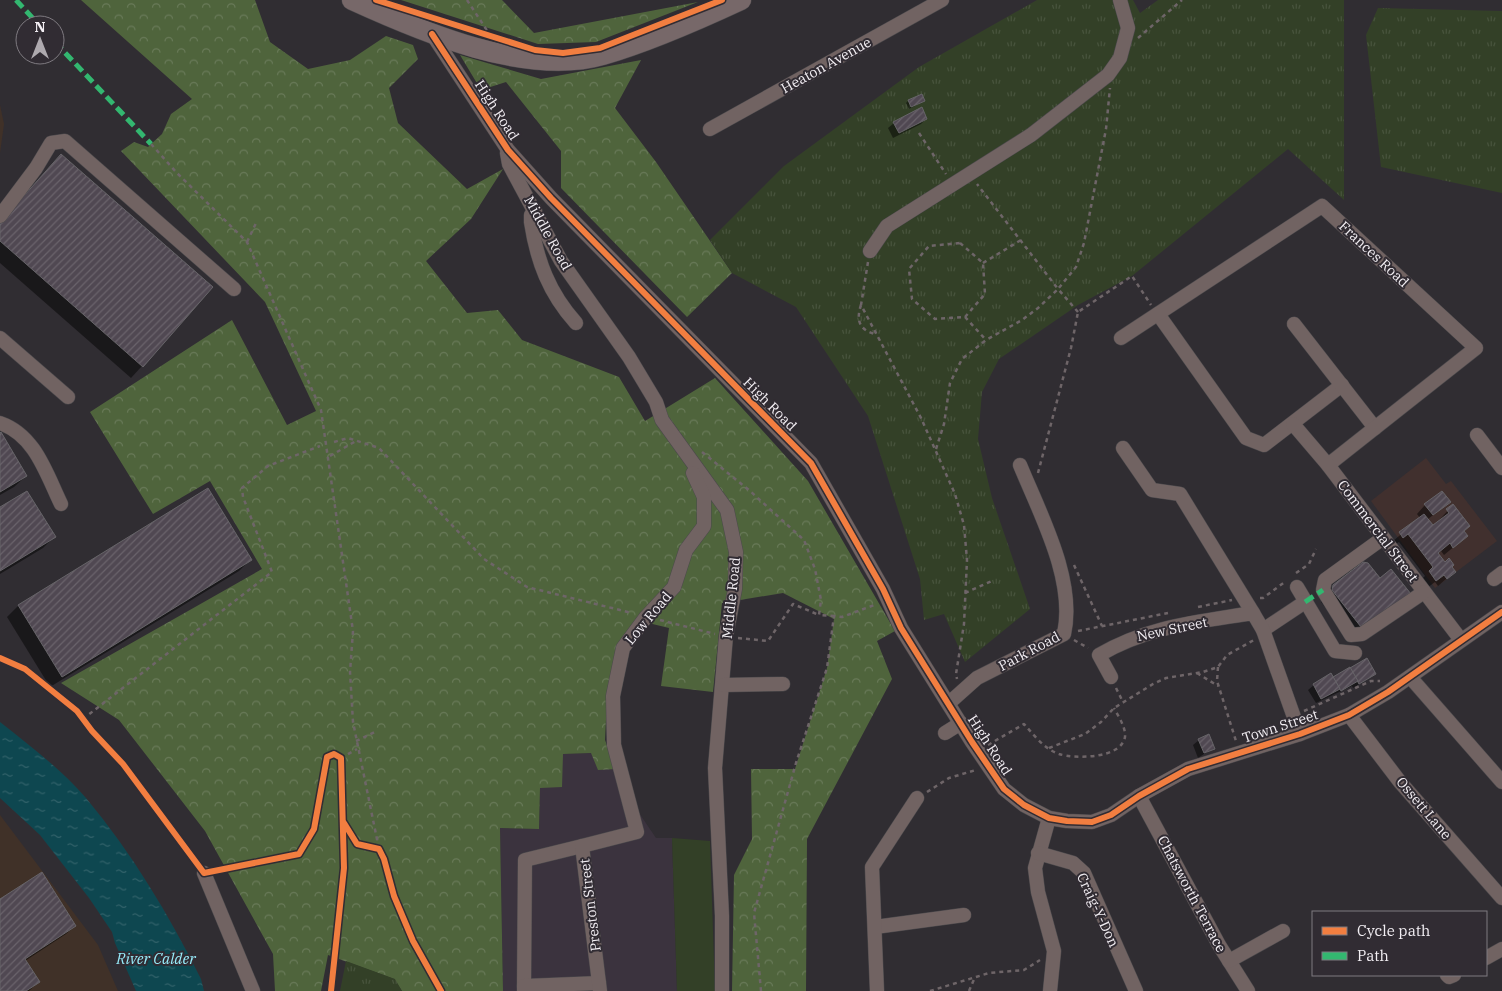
<svg xmlns="http://www.w3.org/2000/svg" width="1502" height="991" viewBox="0 0 1502 991" font-family="'IBM Plex Serif',serif">
  <style>
    .commercial { fill: #403128 }
    .built { fill: #3b333e }
    .education { fill: #41302e }
    .green { fill: #334027 }
    .forest { fill: url(#forest-crowns) }
    .park { fill: url(#park-tufts) }
    .water { fill: url(#water-ripples) }
    .shadow { fill: #0007 }
    .building { fill: url(#building-hatch); stroke: #666468 }
    .lines { fill: none; stroke-linecap: round; stroke-linejoin: round }
    .minor-casing { stroke: #4b494c; stroke-width: 15 }
    .highway-casing { stroke: #4b494c; stroke-width: 21 }
    .path { stroke: #6e6568; stroke-width: 2.5; stroke-dasharray: 4 4; stroke-linecap: butt }
    .minor { stroke: #716362; stroke-width: 14 }
    .highway { stroke: #776869; stroke-width: 20 }
    .quiet { stroke: #33b770; stroke-width: 5; stroke-dasharray: 10 5; stroke-linecap: butt }
    .cycleway-casing { stroke: #312c33; stroke-width: 9 }
    .cycleway { stroke: #f27e40; stroke-width: 6 }
    .labels { text-anchor: middle; stroke-width: 4; stroke-linejoin: round; paint-order: stroke }
    .street-label { font-size: 14px; fill: #f2eef3; stroke: #312c33 }
    .water-label { font-size: 15px; font-style: italic; fill: #97ecfa; stroke: #312c33 }
  </style>
  <defs>
    <pattern id="forest-crowns" width="20" height="18" patternUnits="userSpaceOnUse" patternTransform="scale(1.25)"><rect width="20" height="18" fill="#4f643c"/><path d="M2 6a3 3 0 1 1 6 0M12 15a3 3 0 1 1 6 0" fill="none" stroke="#697a59"/></pattern>
    <pattern id="park-tufts" width="24" height="20" patternUnits="userSpaceOnUse" patternTransform="scale(1.25)"><rect width="24" height="20" fill="#334027"/><path d="M3 7l-1-3M5 7V3M7 7l1-3M15 17l-1-3M17 17v-4M19 17l1-3" fill="none" stroke="#47533c"/></pattern>
    <pattern id="water-ripples" width="26" height="14" patternUnits="userSpaceOnUse" patternTransform="scale(1.25)"><rect width="26" height="14" fill="#0e4750"/><path d="M2 4q2-2 4 0t4 0M15 11q2-2 4 0t4 0" fill="none" stroke="#32626a"/></pattern>
    <pattern id="building-hatch" width="6" height="6" patternUnits="userSpaceOnUse" patternTransform="scale(1.25)"><rect width="6" height="6" fill="#504852"/><path d="M-1 1l2-2M0 6l6-6M5 7l2-2" fill="none" stroke="#6a636b"/></pattern>
  </defs>
  <rect width="100%" height="100%" fill="#302d32"/>
  <g class="commercial">
    <path d="M0,105L4,124L0,153Z"/>
    <path d="M0,815L98,945L118,991H0Z"/>
  </g>
  <path class="built" d="M591,753L616,769L635,807L656,838H672L677,991H503L500,828L539,829L540,788L563,754Z"/>
  <path class="education" d="M1426,458L1446,484L1451,481L1497,541L1435,588L1371,501Z"/>
  <path class="green" d="M672,838L710,841L715,991H677Z"/>
  <g class="forest">
    <path d="M81,0H255L270,42L308,69L350,60L386,36L413,45L418,59L389,88L398,123L467,189L503,169L471,219L426,261L467,313L498,310L522,340L619,377L645,421L715,378L808,481L895,631L877,641L892,679L807,839L806,991H732L734,875L752,839L751,769H795L827,668L834,619L783,593L722,603L713,692L661,686L669,628L636,620L607,698L605,740L616,769L598,770L591,753L563,754L562,787L540,788L539,829L500,828L503,991H402L394,979L328,955L321,991H275L273,954L205,831L119,720L61,683L262,569L210,481L153,514L90,412L232,320L287,425L316,411L265,302L121,151L134,142L148,147L162,134L171,114L192,99Z"/>
    <path d="M401,0H502L534,33L698,2L596,42L538,44Z"/>
    <path d="M460,55L541,79L641,60L615,108L656,162L732,273L687,317L561,188V151L506,82L481,90Z"/>
  </g>
  <g class="park">
    <path d="M1037,0H1133L1140,13L1158,0H1344V200L1288,149L1132,276L1078,305L999,359L982,392L978,439L992,498L1030,609L965,662L944,614L924,620L920,579L868,416L796,307L732,273L710,240L784,166L919,67Z"/>
    <path d="M1378,8L1502,11V193L1381,167L1366,35Z"/>
    <path d="M346,961L395,979L402,991H340Z"/>
  </g>
  <path class="water" d="M0,722C30,746 61,769 86,798C132,853 169,915 201,979L204,991H136L115,943L112,932L89,898L40,835L0,798Z"/>
  <g class="shadow">
    <path d="M908,101H924L909,109L906,103Z"/>
    <path d="M926,119L921,124L893,138L888,128L894,123Z"/>
    <path d="M61,155L142,366L131,378L0,263V223Z"/>
    <path d="M0,435L26,476L14,487L0,495Z"/>
    <path d="M1449,502L1427,520L1433,527L1452,506L1467,536L1444,555L1441,551L1437,554L1454,572L1438,586L1435,582L1427,588L1421,580L1425,576L1399,542L1394,545L1392,542L1420,518L1417,514L1425,505Z"/>
    <path d="M0,509L54,537L43,548L0,574Z"/>
    <path d="M251,559L239,571L50,687L7,617L18,606Z"/>
    <path d="M1334,586L1409,594L1349,638L1321,602L1322,598Z"/>
    <path d="M1375,674L1353,688L1352,686L1316,703L1308,690L1314,685L1332,678Z"/>
    <path d="M1199,740L1213,748L1198,758L1193,745Z"/>
    <path d="M0,900L75,926L66,934L25,961L38,982L29,991H0Z"/>
  </g>
  <g class="building">
    <path d="M922,94L925,101L911,107L908,100Z"/>
    <path d="M922,107L927,119L899,133L893,122Z"/>
    <path d="M61,154L213,287L143,367L0,241V223Z"/>
    <path d="M1,432L27,476L0,492V433Z"/>
    <path d="M208,488L252,560L62,677L18,605Z"/>
    <path d="M27,491L56,537L0,571V507Z"/>
    <path d="M1442,491L1451,502L1433,515L1424,504Z"/>
    <path d="M1453,504L1470,526L1464,531L1468,536L1453,548L1450,543L1438,553L1445,562L1449,558L1454,565L1452,567L1456,572L1447,579L1444,575L1436,581L1429,571L1433,567L1408,534L1403,538L1399,532L1424,514L1433,525L1449,513L1446,509Z"/>
    <path d="M1363,562L1368,563L1380,578L1391,569L1411,594L1361,627L1332,590L1333,585Z"/>
    <path d="M1367,658L1376,674L1359,684L1350,668Z"/>
    <path d="M1350,667L1358,681L1341,691L1333,677Z"/>
    <path d="M1331,673L1340,689L1321,699L1313,684Z"/>
    <path d="M1209,734L1215,749L1204,753L1198,739Z"/>
    <path d="M42,872L76,926L25,959L40,982L26,991H0V899Z"/>
  </g>
  <g class="lines">
    <defs>
      <g id="minor">
        <path d="M432,34L508,150L551,198L811,463L883,589L901,628L972,742L1004,789L1024,805L1049,818L1067,821L1092,822L1111,815L1139,796L1188,769L1300,734L1349,715L1388,692L1502,612"/>
        <path d="M710,129L942,0"/>
        <path d="M507,153L509,164L561,261L629,357L656,402L662,420L727,510L736,552L735,589L726,636L715,768L722,916V991"/>
        <path d="M535,210L531,215V222C537,261 549,293 576,323"/>
        <path d="M0,216L36,168L51,143L65,141L234,289"/>
        <path d="M870,251L887,226L1031,135L1108,75L1120,58L1128,28L1120,0"/>
        <path d="M1158,314L1246,438L1264,445L1342,385"/>
        <path d="M1294,324L1375,428"/>
        <path d="M0,338L68,397"/>
        <path d="M1121,338L1322,206L1476,348L1328,465"/>
        <path d="M0,423C35,435 46,473 61,504"/>
        <path d="M1293,424L1328,465L1461,640"/>
        <path d="M1477,435L1502,468"/>
        <path d="M1123,448L1152,490L1180,494L1253,613"/>
        <path d="M1383,538L1325,580L1323,590L1351,635L1362,634L1424,592"/>
        <path d="M1494,579L1502,573"/>
        <path d="M1297,587L1335,651L1355,653"/>
        <path d="M1263,630L1305,602"/>
        <path d="M1111,677L1099,655C1148,626 1198,622 1253,613L1263,630L1300,734"/>
        <path d="M1410,677L1502,782"/>
        <path d="M723,685L783,684"/>
        <path d="M949,703L977,678L1064,634C1076,580 1040,514 1020,465"/>
        <path d="M1349,715L1400,782L1502,898"/>
        <path d="M945,733L961,723"/>
        <path d="M1139,796L1219,945L1248,991"/>
        <path d="M1049,818L1035,868L1038,892L1054,951L1050,991"/>
        <path d="M1038,853L1073,863L1084,873L1136,991"/>
        <path d="M204,873L253,991"/>
        <path d="M875,927L964,915"/>
        <path d="M1486,958L1502,949"/>
        <path d="M1229,961L1283,931"/>
        <path d="M1447,975L1449,977L1454,975"/>
        <path d="M524,986L525,860L582,846"/>
        <path d="M524,991V986L599,983"/>
        <path d="M600,991L582,846L637,832L614,745L613,696L623,648L646,617L674,587L686,550L704,526V497L693,473"/>
        <path d="M877,991L872,867L917,798"/>
      </g>
      <path id="highway" d="M352,0C422,32 527,77 603,55C648,42 698,20 741,0"/>
    </defs>
    <use href="#minor" class="minor-casing"/>
    <use href="#highway" class="highway-casing"/>
    <g class="path">
      <path d="M467,0L490,35"/>
      <path d="M1138,38L1182,0"/>
      <path d="M919,133L946,174"/>
      <path d="M151,144L177,173L247,242L321,410L353,631L350,672L353,722L379,849"/>
      <path d="M247,242L257,221"/>
      <path d="M960,243L983,263L985,294L965,317L935,319L912,299L909,269L929,246Z"/>
      <path d="M868,262L861,305L921,418L955,494L964,525L967,560L964,624L956,674L957,679"/>
      <path d="M983,263L1021,240"/>
      <path d="M861,305C856,320 859,330 875,334"/>
      <path d="M1078,312L1058,289L1076,267L1084,243L1106,129L1110,88"/>
      <path d="M965,317L986,340"/>
      <path d="M334,442L348,438L379,448L484,559L527,587L632,613"/>
      <path d="M936,449L944,424L950,383L962,359L986,340L1022,320L1038,308L1058,289L977,184"/>
      <path d="M702,452L750,491L804,540L815,569L821,600L819,615L834,616"/>
      <path d="M330,456L356,441"/>
      <path d="M1038,473L1071,348L1078,312L1132,276L1151,305"/>
      <path d="M1074,565L1102,626"/>
      <path d="M1296,573L1309,564L1316,549"/>
      <path d="M965,593L994,580"/>
      <path d="M1260,598H1263L1286,581"/>
      <path d="M1198,607L1232,600"/>
      <path d="M660,620L715,634"/>
      <path d="M1078,631L1168,613"/>
      <path d="M738,638L768,641L793,604L819,615"/>
      <path d="M1074,640L1088,648"/>
      <path d="M1218,667L1217,681L1236,741"/>
      <path d="M1197,673L1218,686"/>
      <path d="M1116,688L1123,702"/>
      <path d="M1304,711L1371,681H1380"/>
      <path d="M83,719L272,572L243,497L242,488L268,466L320,446"/>
      <path d="M356,741L377,731"/>
      <path d="M988,745L1024,724C1034,735 1044,749 1059,754C1075,759 1121,759 1125,737C1126,727 1118,716 1114,708"/>
      <path d="M1049,748L1085,734L1101,722L1114,708L1153,684L1166,678L1203,672L1218,667L1227,655L1254,640"/>
      <path d="M341,758L357,749"/>
      <path d="M927,792L949,778L976,770"/>
      <path d="M761,991L754,913L796,763L827,668L834,616L842,617L877,604"/>
      <path d="M930,991L989,973L1024,970L1040,960"/>
      <path d="M969,991L975,977"/>
    </g>
    <use href="#minor" class="minor"/>
    <use href="#highway" class="highway"/>
    <g class="quiet">
      <path d="M16,0L39,25"/>
      <path d="M55,42L151,144"/>
      <path d="M1305,602L1323,590"/>
    </g>
    <defs>
      <g id="cycleway">
        <path d="M376,0L535,50L563,53L600,48L722,0"/>
        <path d="M432,34L508,150L551,198L811,463L883,589L901,628L972,742L1004,789L1024,805L1049,818L1067,821L1092,822L1111,815L1139,796L1188,769L1300,734L1349,715L1388,692L1502,612"/>
        <path d="M0,658L25,669L77,711L92,731L123,764L204,873L299,854L314,829L327,757L334,754L341,758L344,868L331,991"/>
        <path d="M344,823L357,844L379,849L384,859L394,896L413,941L441,991"/>
      </g>
    </defs>
    <use href="#cycleway" class="cycleway-casing"/>
    <use href="#cycleway" class="cycleway"/>
  </g>
  <g class="labels">
    <g class="street-label">
      <text transform="translate(826 65) rotate(-29)" y="5">Heaton Avenue</text>
      <text transform="translate(497 110) rotate(57)" y="5">High Road</text>
      <text transform="translate(548 233) rotate(61)" y="5">Middle Road</text>
      <text transform="translate(1374 254) rotate(43)" y="5">Frances Road</text>
      <text transform="translate(770 404) rotate(45)" y="5">High Road</text>
      <text transform="translate(1378 531) rotate(53)" y="5">Commercial Street</text>
      <text transform="translate(731 598) rotate(-84)" y="5">Middle Road</text>
      <text transform="translate(648 618) rotate(-50)" y="5">Low Road</text>
      <text transform="translate(1172 629) rotate(-12)" y="5">New Street</text>
      <text transform="translate(1029 651) rotate(-28)" y="5">Park Road</text>
      <text transform="translate(1280 726) rotate(-18)" y="5">Town Street</text>
      <text transform="translate(990 745) rotate(57)" y="5">High Road</text>
      <text transform="translate(1424 808) rotate(50)" y="5">Ossett Lane</text>
      <text transform="translate(1192 894) rotate(62)" y="5">Chatsworth Terrace</text>
      <text transform="translate(590 905) rotate(-97)" y="5">Preston Street</text>
      <text transform="translate(1098 910) rotate(65)" y="5">Craig-Y-Don</text>
    </g>
    <g class="water-label">
      <text x="156" y="964">River Calder</text>
    </g>
  </g>
  <rect x="1312" y="911" width="175" height="65" fill="#312c33" stroke="#7e7a80"/>
  <rect x="1322" y="927" width="25" height="8" fill="#f27e40" stroke="#7e7a80"/>
  <text x="1357" y="936" font-size="15" fill="#f2eef3">Cycle path</text>
  <rect x="1322" y="952" width="25" height="8" fill="#33b770" stroke="#7e7a80"/>
  <text x="1357" y="961" font-size="15" fill="#f2eef3">Path</text>
  <g transform="translate(40 40)"><circle r="24" fill="#312c33" stroke="#7e7a80"/>
  <path d="M0-4L9 19L0 12L-9 19Z" fill="#aeaaaf"/>
  <text y="-8" font-size="14" font-weight="bold" text-anchor="middle" fill="#f2eef3">N</text>
  </g>
</svg>
